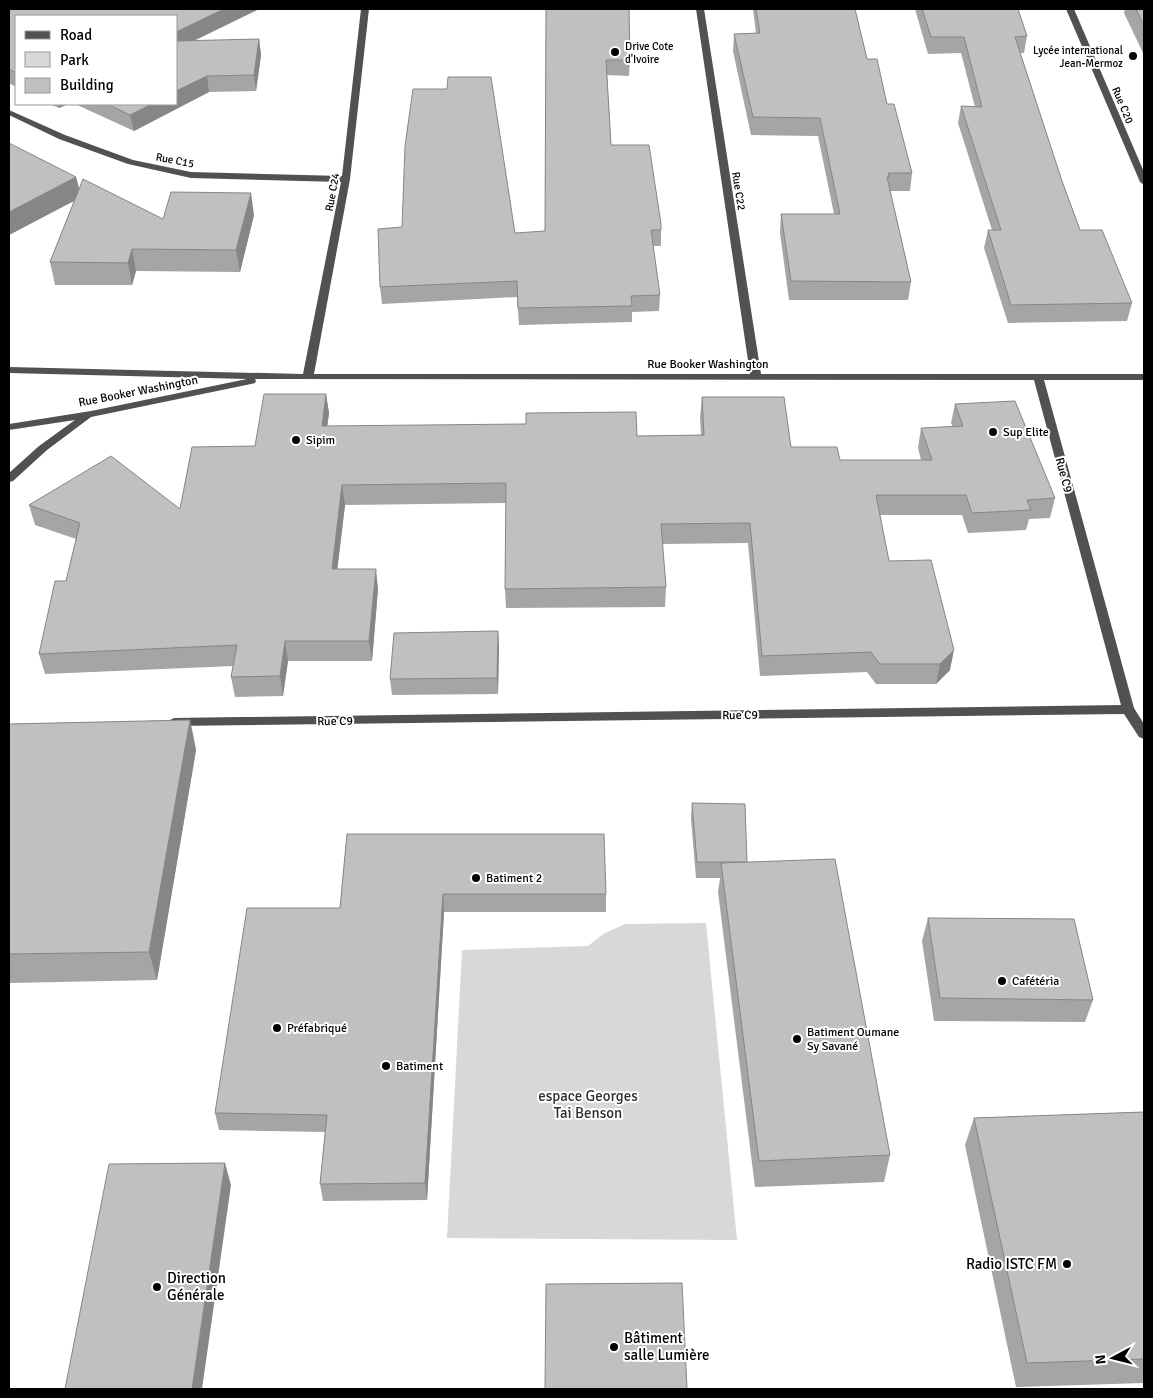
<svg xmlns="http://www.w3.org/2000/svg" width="1153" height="1398" viewBox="0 0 1153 1398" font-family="Signika,sans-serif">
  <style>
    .green { fill: #d8d8d8 }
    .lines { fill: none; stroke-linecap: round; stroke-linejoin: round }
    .minor { fill: #515151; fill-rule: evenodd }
    .wall { fill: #a5a5a5 }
    .shaded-wall { fill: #868686 }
    .building { fill: #c0c0c0; stroke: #868686 }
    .poi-dot { fill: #000; stroke: #fff; stroke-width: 2 }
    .labels { text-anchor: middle; stroke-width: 4; stroke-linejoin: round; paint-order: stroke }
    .far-poi-label { font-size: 11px; fill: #000; stroke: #fff; text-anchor: start }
    .far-street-label { font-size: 11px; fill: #000; stroke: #fff }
    .street-label { font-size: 12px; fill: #000; stroke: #fff }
    .poi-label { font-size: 12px; fill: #000; stroke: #fff; text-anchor: start }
    .near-park-label { font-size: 15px; fill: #2f2f2f; stroke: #fff }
    .near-poi-label { font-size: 15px; fill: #000; stroke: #fff; text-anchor: start }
  </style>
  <rect width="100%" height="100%" fill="#fff"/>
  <path class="green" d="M706,923L737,1240L447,1238L462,950L588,946L603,934L625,924Z"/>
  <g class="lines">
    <g class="minor">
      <path d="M361,9H369L350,179L314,374H750L696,9H704L761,374H1144V380H1044L1134,708L1144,724V739L1139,737L1124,714L170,726L168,723L170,720L174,718L1121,705L1034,380L255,379L256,381L255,383L251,384L91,417L47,450L13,481L9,482V473L39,446L75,420L9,430V424L91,411L247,379L9,373V367L303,374L341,182L191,178L128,164L59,139L9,115V110L65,135L133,160L191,172L342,176Z"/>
      <path d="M1066,9H1074L1144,172V185L1140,182Z"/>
    </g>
  </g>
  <g class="wall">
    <path d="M9,9H259L194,41L259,39L261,55L256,91L209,92L134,131L75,104H176L16,16V87L9,83Z"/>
    <path d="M546,9L630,60L629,76L607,75L611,145L661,224V246H653L660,295L659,311L632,312V322L519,325L517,297L382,304L380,287L545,231Z"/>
    <path d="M753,9H855L867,59L887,104L912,173L910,191H890L911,282L908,300H789L780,233L781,214H834L818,136L751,135L733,51L734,34L756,33Z"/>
    <path d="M915,9H1018L1027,36L1024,53H1020L1062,181L1080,230L1132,303L1127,321L1008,323L984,248L988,230H992L958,123L961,106L975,107L961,53L928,54Z"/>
    <path d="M1125,9H1144V55L1124,13Z"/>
    <path d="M50,104H68L59,108Z"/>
    <path d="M76,177L79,188L163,219L254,215L240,272L136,271L132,285H55L50,262L74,201L9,235Z"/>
    <path d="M326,394L329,413L327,426L637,436L701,435L700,417L702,397L791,447L840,460H921L918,448L921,428L953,427L951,423L955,404L1055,498L1050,518L1029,519L1026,530L968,533L962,515H880L889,561L950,670L936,684H876L867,672L760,676L748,543L662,544L666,587L665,607L506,608L505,589L506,503L345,505L337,569L378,589L372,661H288L283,696L235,697L231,677L233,666L45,674L39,654L66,581L76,539L35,525L29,505L180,509L255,446Z"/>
    <path d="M498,631L499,648L498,694L392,695L390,679Z"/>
    <path d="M190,720L196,750L157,980L9,983V724Z"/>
    <path d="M692,803L747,862L890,1155L884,1182L755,1187L718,892L720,878H696L691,819Z"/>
    <path d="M347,834L606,894V912H444L427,1200L323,1201L320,1184L325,1132L219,1130L215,1113L340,908Z"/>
    <path d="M928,918L1093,1000L1085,1022L934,1021L922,941Z"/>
    <path d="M1144,1112V1383L1016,1387L965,1145L974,1118Z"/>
  </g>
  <g class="shaded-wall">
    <path d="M224,9H259L176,49V32Z"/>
    <path d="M259,39L261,55L256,91L254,75Z"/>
    <path d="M207,76L209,92L134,131L130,115L152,104H176V91Z"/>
    <path d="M58,104H68L59,108Z"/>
    <path d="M76,177L81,197L9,235V212Z"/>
    <path d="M251,193L254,215L240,272L236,250Z"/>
    <path d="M132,249L136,271L132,285L128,263Z"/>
    <path d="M326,394L329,413L325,445L322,426Z"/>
    <path d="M342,485L345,505L335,589L332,569Z"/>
    <path d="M376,569L378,589L372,661L369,641Z"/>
    <path d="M498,631L499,648L498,694L497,678Z"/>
    <path d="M285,641L288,661L283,696L280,676Z"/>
    <path d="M954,650L950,670L936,684L940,664Z"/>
    <path d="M190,720L196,750L157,980L149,952Z"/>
    <path d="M443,894L444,912L427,1200L425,1183Z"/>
    <path d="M225,1163L231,1185L202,1389H192Z"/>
  </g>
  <g class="building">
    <path d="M9,9H224L176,32V16H16V73L9,69Z"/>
    <path d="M546,9H629L630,60H606L611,145H649L661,224V230H651L660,295L631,296L632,306L518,308L517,281L380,287L378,229L402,227L405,146L413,89H447L448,77H491L515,233L545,231Z"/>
    <path d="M756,9H855L867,59H877L887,104H894L912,173H888L889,177H887L911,282L791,281L781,214H840L820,118L753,117L734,34L760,33Z"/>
    <path d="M922,9H1018L1027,36L1015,37L1062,181L1080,230H1102L1132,303L1011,305L988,230H1001L961,106L982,107L964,37H931Z"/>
    <path d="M1136,9H1144V26Z"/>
    <path d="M259,39L254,75L207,76L176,91V41Z"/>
    <path d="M107,104H152L130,115Z"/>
    <path d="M9,143L76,177L9,212Z"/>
    <path d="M83,179L163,219L171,192L251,193L236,250L132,249L128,263L50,262Z"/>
    <path d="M264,394H326L322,426L526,424V413L636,412L637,436L704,435L702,397H784L791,447H837L840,460H932L921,428L963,426L955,404L1015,401L1055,498L1027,500L1031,510L972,513L966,495H876L889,561L931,560L954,650L940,664H880L871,652L762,656L750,523L661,524L666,587L505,589L506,483L342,485L332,569H376L369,641H285L280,676L231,677L237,645L39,654L55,581H66L80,523L29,505L111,456L180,509L192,447L255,446Z"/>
    <path d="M498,631L497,678L390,679L394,633Z"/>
    <path d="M190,720L149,952L9,954V724Z"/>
    <path d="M692,803L745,804L747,862H697Z"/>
    <path d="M347,834H604L606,894H443L425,1183L320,1184L327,1115L215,1113L247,908H340Z"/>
    <path d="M835,859L890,1155L759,1161L721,863Z"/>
    <path d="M928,918L1074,919L1093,1000L940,998Z"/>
    <path d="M1144,1112V1359L1027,1363L974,1118Z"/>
    <path d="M225,1163L192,1389H65L109,1164Z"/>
    <path d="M682,1283L687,1389H545L546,1284Z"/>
  </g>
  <g class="poi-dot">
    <circle cx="615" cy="52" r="5"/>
    <circle cx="1133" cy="56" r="5"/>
    <circle cx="993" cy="432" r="5"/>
    <circle cx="296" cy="440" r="5"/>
    <circle cx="476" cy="878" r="5"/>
    <circle cx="1002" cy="981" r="5"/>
    <circle cx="277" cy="1028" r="5"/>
    <circle cx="797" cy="1039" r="5"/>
    <circle cx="386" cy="1066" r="5"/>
    <circle cx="1067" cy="1264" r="5"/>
    <circle cx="157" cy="1287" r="5"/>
    <circle cx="614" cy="1347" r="5"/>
  </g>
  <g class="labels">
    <g class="far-poi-label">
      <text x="625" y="50">Drive Cote<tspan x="625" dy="13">d'Ivoire</tspan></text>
      <text x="1123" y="54" text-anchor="end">Lycée international<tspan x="1123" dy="13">Jean-Mermoz</tspan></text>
    </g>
    <g class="far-street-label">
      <text transform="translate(1123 105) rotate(67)" y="4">Rue C20</text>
      <text transform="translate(175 160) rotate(11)" y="4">Rue C15</text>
      <text transform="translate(739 191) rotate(81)" y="4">Rue C22</text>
      <text transform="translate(332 192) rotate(-80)" y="4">Rue C24</text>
    </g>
    <g class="street-label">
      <text x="708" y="368">Rue Booker Washington</text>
      <text transform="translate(138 391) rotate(-11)" y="4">Rue Booker Washington</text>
      <text transform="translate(1064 475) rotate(75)" y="4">Rue C9</text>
      <text transform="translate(740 715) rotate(-1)" y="4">Rue C9</text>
      <text transform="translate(335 721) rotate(-1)" y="4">Rue C9</text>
    </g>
    <g class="poi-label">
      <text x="1003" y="436">Sup Elite</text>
      <text x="306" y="444">Sipim</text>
      <text x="486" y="882">Batiment 2</text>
      <text x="1012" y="985">Cafétéria</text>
      <text x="287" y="1032">Préfabriqué</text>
      <text x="807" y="1036">Batiment Oumane<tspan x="807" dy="14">Sy Savané</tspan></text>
      <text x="396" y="1070">Batiment</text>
    </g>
    <g class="near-park-label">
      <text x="588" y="1101">espace Georges<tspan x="588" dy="17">Tai Benson</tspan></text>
    </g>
    <g class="near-poi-label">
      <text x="1057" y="1269" text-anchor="end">Radio ISTC FM</text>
      <text x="167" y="1283">Direction<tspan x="167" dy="17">Générale</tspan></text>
      <text x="624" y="1343">Bâtiment<tspan x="624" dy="17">salle Lumière</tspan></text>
    </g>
  </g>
  <rect width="1153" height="1398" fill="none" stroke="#000000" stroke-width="20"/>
  <rect x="15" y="15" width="162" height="90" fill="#ffffff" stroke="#999999"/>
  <rect x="25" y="31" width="25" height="8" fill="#515151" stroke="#999999"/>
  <text x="60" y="40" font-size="15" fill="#000000">Road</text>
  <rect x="25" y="52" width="25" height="15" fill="#d8d8d8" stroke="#999999"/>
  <text x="60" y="65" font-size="15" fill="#000000">Park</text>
  <rect x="25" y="78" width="25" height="15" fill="#c0c0c0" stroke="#999999"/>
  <text x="60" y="90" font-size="15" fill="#000000">Building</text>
  <g transform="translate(1113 1358) rotate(263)" stroke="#ffffff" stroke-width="4" paint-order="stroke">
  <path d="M0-4L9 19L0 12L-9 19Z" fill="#000000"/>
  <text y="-8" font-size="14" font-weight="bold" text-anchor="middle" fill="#000000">N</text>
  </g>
</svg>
